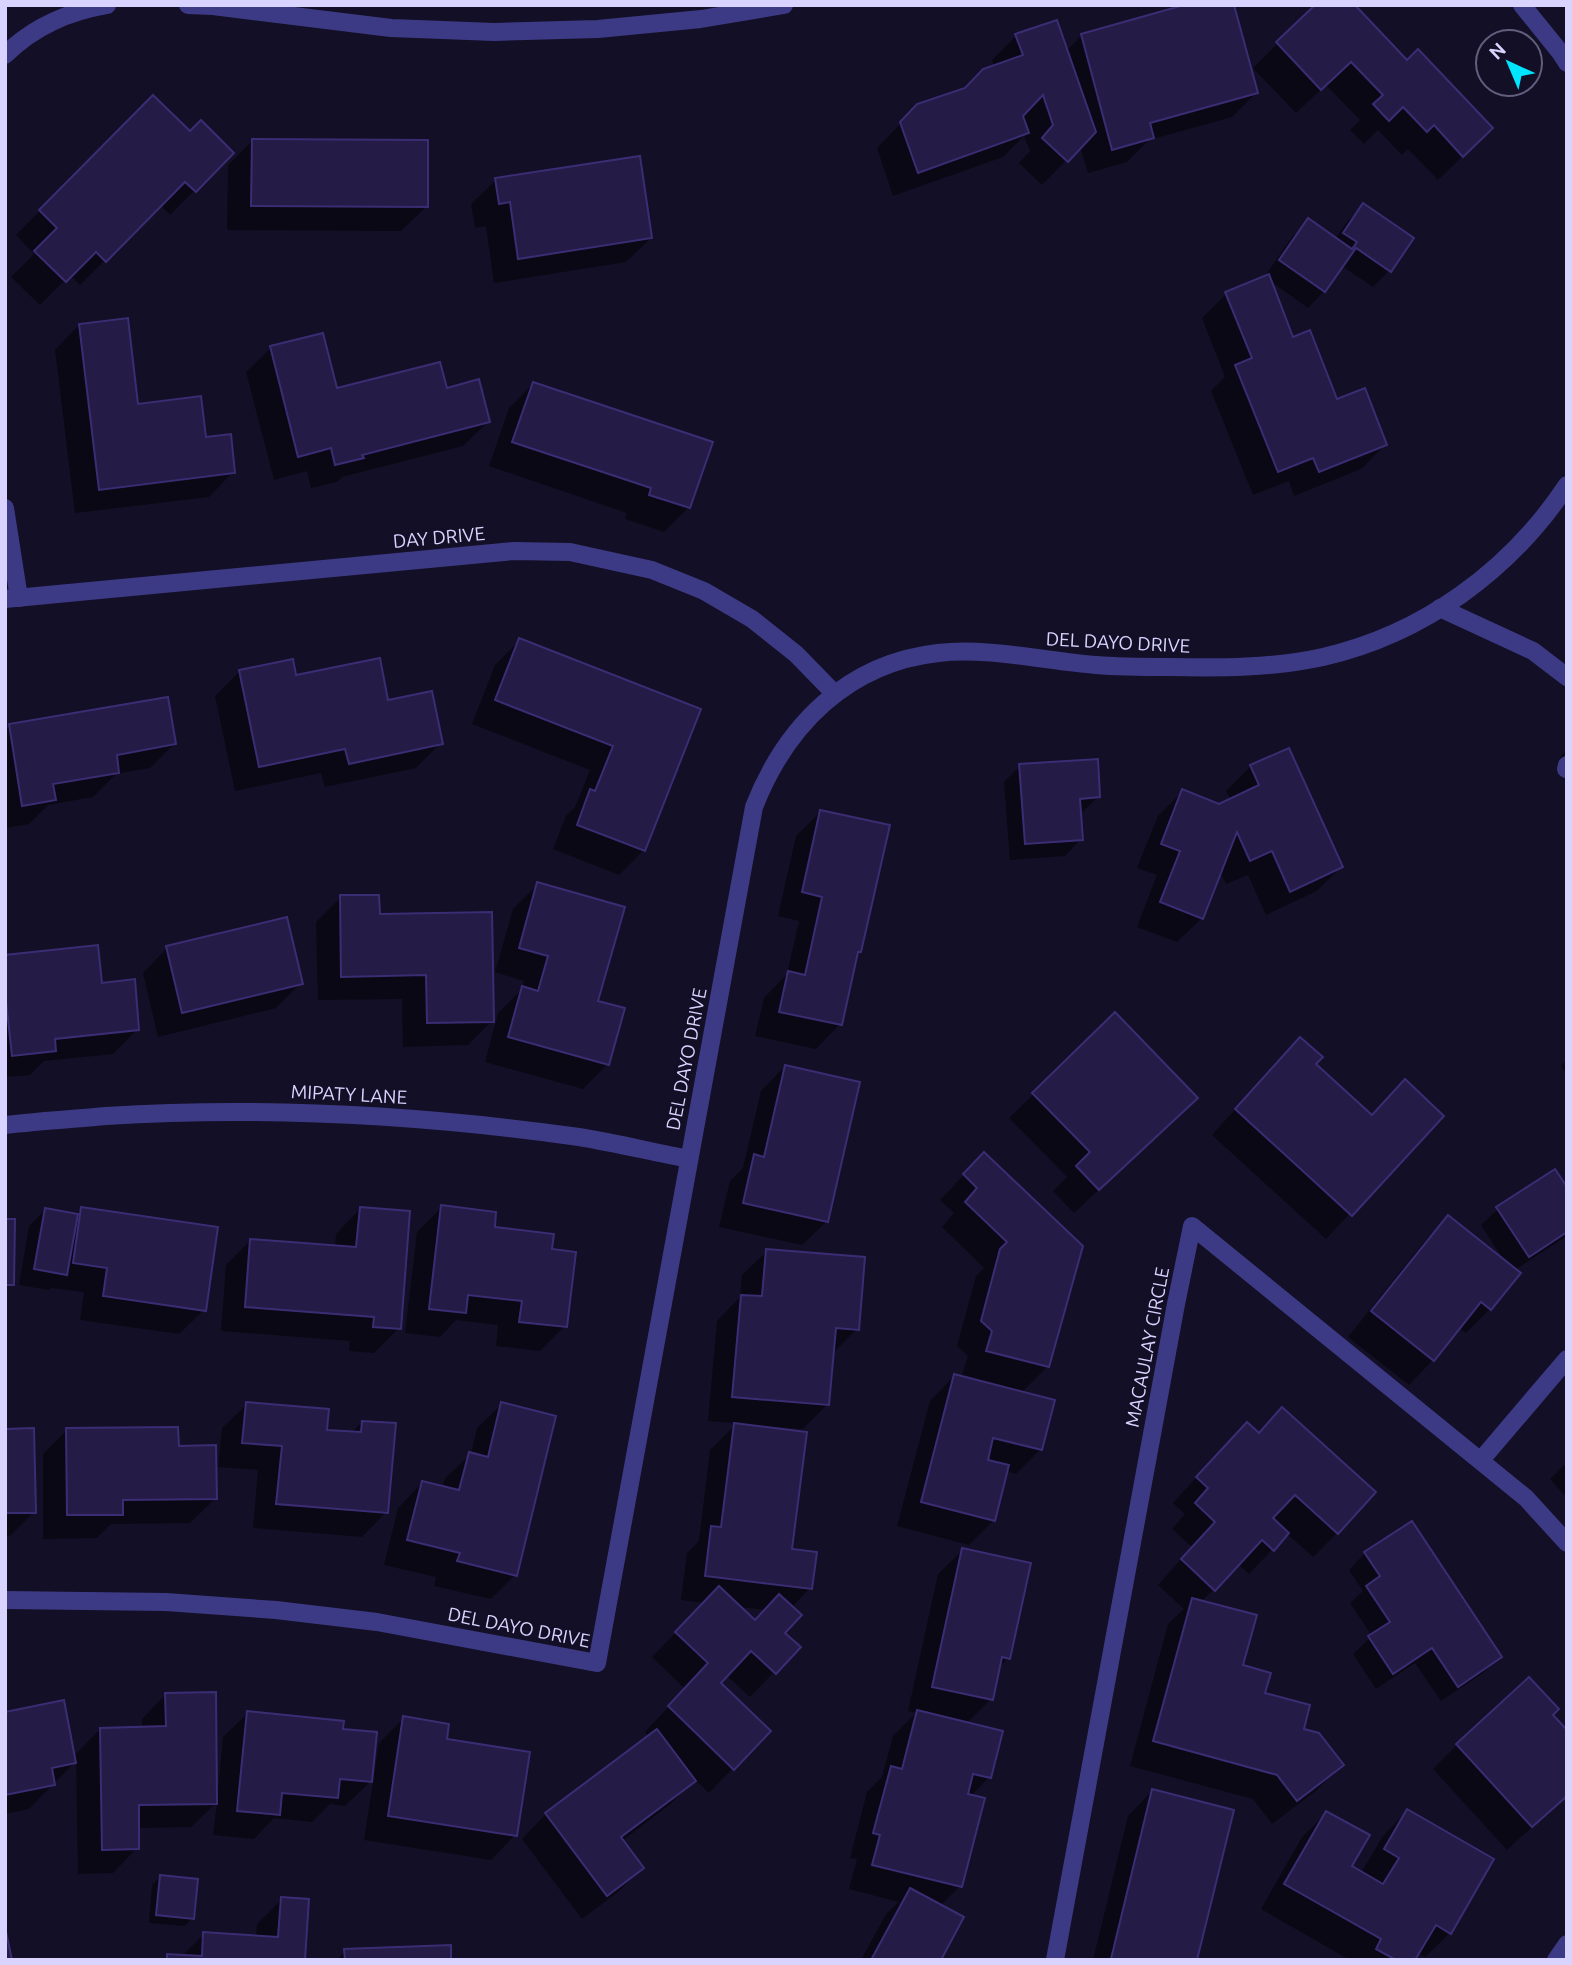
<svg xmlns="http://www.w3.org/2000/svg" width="1572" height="1965" viewBox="0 0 1572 1965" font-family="Ubuntu,sans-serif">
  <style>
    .shadow { fill: #0007; fill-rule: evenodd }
    .building { fill: #241b47; stroke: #3b2d73; stroke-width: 2 }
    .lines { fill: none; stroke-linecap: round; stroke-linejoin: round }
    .minor { stroke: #3d3a85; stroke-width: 18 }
    .labels { text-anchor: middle; stroke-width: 5; stroke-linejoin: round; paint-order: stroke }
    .street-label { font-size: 19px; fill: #d9d4ff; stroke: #130f26 }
  </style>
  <rect width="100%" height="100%" fill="#130f26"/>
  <g class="shadow">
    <path d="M1317,5L1406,62L1467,152L1438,180L1408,149L1402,155L1378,130L1364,144L1350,130L1360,120L1326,85L1296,113L1253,68Z"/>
    <path d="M1016,36L1066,51L1081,36L1256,93L1232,117L1149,140L1127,162L1088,173L1080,146L1042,185L1019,163L1030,151L1024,136L1003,157L893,196L877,148L918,106L964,90L994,67L992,60Z"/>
    <path d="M153,97L190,134L232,153L170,215L160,205L80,285L70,275L40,305L11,277L34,254L16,235Z"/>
    <path d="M252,141L426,207L401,231L227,230L228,165Z"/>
    <path d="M496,180L651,238L626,262L494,283L486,226L475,228L471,204Z"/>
    <path d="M1364,205L1389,271L1373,287L1342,266L1324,291L1308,308L1269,280L1292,339L1336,402L1385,445L1361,469L1294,496L1289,481L1253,495L1211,391L1225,377L1202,318L1226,294L1263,279L1292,237L1309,220L1335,239L1347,222Z"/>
    <path d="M79,325L137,406L204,439L233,472L209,497L75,513L55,350Z"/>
    <path d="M271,348L336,390H445L488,422L463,446L342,477L337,482L311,488L307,471L274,480L246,372Z"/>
    <path d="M533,384L689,507L664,532L625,519L627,513L489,466L509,408Z"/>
    <path d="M520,640L699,710L644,850L619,875L553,849L566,816L575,807L590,770L472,724L495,665Z"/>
    <path d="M239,672L295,677L387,702L441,743L416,768L325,787L321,773L235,791L215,696Z"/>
    <path d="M10,726L174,744L150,768L116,774L93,797L48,805L29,824L5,828V730Z"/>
    <path d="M1567,750V781L1559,758Z"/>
    <path d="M1020,766L1099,796L1082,812L1079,813L1081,839L1065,856L1010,860L1004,782Z"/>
    <path d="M1251,766L1341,867L1317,891L1266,915L1248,875L1226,884L1220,872L1202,918L1177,942L1137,927L1157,875L1137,868L1158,816L1183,791L1219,805L1231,800L1226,791Z"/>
    <path d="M821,811L860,951L855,956L840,1024L816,1049L755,1036L764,998L787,974L799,921L778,916L796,836Z"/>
    <path d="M538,884L596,1003L608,1064L583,1089L485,1062L498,1013L522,989L524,981L495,972L513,909Z"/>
    <path d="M341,897L378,916L492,1021L468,1045L403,1047L402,999L318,1000L316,922Z"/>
    <path d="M167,948L301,983L276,1008L158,1037L143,973Z"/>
    <path d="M5,957L100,985L138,1029L113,1054L44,1061L30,1075L5,1077Z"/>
    <path d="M1115,1015L1171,1122L1074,1213L1053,1191L1067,1177L1009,1118Z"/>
    <path d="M1567,1060V1075L1561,1066Z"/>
    <path d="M1276,1064H1314L1371,1116L1405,1082L1441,1116L1326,1239L1212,1135Z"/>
    <path d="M785,1066L827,1221L802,1245L719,1227L730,1181L743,1168L761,1091Z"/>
    <path d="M984,1154L1048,1366L1021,1393L1041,1449L1016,1474L1006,1471L994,1520L969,1545L897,1526L930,1401L954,1376L961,1378L968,1356L957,1346L976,1276L984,1268L942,1227L954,1213L940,1200Z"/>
    <path d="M1567,1191V1236L1515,1270L1490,1309L1466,1333L1459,1328L1433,1360L1409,1385L1348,1337L1424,1242L1448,1217L1505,1262L1481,1225L1498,1209Z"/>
    <path d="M442,1207L550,1250L565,1326L540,1351L496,1346L498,1325L456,1320L440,1337L405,1333L417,1232Z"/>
    <path d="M82,1208L204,1310L179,1334L80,1320L84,1292L51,1288L49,1290L19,1285L29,1226L45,1210L75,1215Z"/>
    <path d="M360,1209L399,1328L374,1353L349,1351L350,1341L221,1331L226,1265L251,1240L335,1247L336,1234Z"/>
    <path d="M767,1251L857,1329L832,1354L828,1404L803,1429L766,1426L790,1550L810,1588L791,1608L783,1633L798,1647L750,1697L726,1675L718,1683L733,1768L709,1793L695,1780L669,1805L622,1841L642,1868L618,1892L582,1919L522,1839L546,1814L650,1737L645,1732L685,1689L652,1657L705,1603L681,1600L687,1553L699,1541L710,1450L737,1423L708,1421L717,1321L740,1297L742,1275ZM740,1607L766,1610L755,1622Z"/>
    <path d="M247,1404L326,1431L351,1433L362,1422L386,1512L362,1537L253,1528L258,1470L218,1467L222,1428Z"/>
    <path d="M502,1404L515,1575L491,1599L434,1586L436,1577L384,1565L398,1508L422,1483L442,1488L445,1478L471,1454L477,1428Z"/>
    <path d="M1282,1410L1337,1533L1313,1557L1287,1534L1249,1574L1238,1564L1201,1602L1241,1666L1263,1695L1341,1765L1317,1790L1272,1824L1253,1799L1130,1766L1168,1624L1184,1609L1158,1585L1192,1547L1172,1529L1185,1514L1173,1503L1223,1448L1258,1434Z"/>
    <path d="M67,1430L177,1447L215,1499L190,1523L111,1524L97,1538L43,1539V1454Z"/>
    <path d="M5,1431L34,1512L10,1536H5Z"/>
    <path d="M1567,1462V1498L1550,1479Z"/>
    <path d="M1411,1523L1499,1657L1483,1673L1441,1701L1415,1663L1376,1689L1353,1654L1372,1636L1350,1603L1363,1591L1349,1570L1365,1553Z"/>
    <path d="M963,1550L1008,1658L998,1668L991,1699L966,1724L989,1777L971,1796L960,1886L940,1906L939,1960H861L886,1914L899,1902L849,1889L857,1859L850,1858L867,1792L882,1777L893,1736L916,1713L908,1711L938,1574Z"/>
    <path d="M166,1694L216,1788L218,1789L223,1737L248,1713L341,1731L370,1782L345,1806L330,1804L312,1822L274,1818L254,1839L213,1835L217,1802L191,1827L137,1828V1848L113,1873L78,1874L76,1754L100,1729L142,1728V1719Z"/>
    <path d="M5,1714L74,1763L29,1809L5,1814Z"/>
    <path d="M1550,1715L1567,1795L1507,1850L1433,1769L1457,1745Z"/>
    <path d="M404,1718L445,1741L515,1835L491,1860L364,1840L379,1743Z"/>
    <path d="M1152,1791L1195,1960H1093L1128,1816Z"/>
    <path d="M1407,1811L1450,1933L1425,1957L1417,1952L1413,1960H1350L1261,1909L1302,1837L1327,1813L1350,1867L1361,1873L1383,1836Z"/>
    <path d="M160,1877L192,1918L185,1926L149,1923L152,1885Z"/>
    <path d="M282,1899L303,1960H164L168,1956L181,1957L204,1934L256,1938L257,1924Z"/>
    <path d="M345,1951L450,1960H337Z"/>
  </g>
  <g class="building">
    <path d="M1184,5H1234L1258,93L1150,123L1154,138L1112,150L1081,34Z"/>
    <path d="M1315,5H1355L1407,60L1418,49L1493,128L1463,157L1434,125L1427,132L1403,107L1389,121L1373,104L1383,95L1351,62L1321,90L1276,42Z"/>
    <path d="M1057,20L1096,132L1068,162L1042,138L1053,125L1043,95L1023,116L1029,133L918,173L900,122L917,104L965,88L983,69L1023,55L1015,34Z"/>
    <path d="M153,95L190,131L201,120L234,153L196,192L185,182L106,262L96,252L66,282L34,251L57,228L39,210Z"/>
    <path d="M252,139L428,140V207L251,206Z"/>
    <path d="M640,156L652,238L518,259L510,202L499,204L495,178Z"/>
    <path d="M1363,203L1414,238L1391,272L1356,248L1325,292L1279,260L1308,218L1352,249L1357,242L1343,233Z"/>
    <path d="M1269,274L1293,337L1310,330L1337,399L1365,388L1387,445L1319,472L1313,458L1278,472L1235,365L1252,358L1225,292Z"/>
    <path d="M128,318L138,404L201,396L206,437L231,434L235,473L99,490L79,324Z"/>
    <path d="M323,333L337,388L440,362L447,388L479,379L490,422L362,455L364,458L335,465L331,448L298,457L270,346Z"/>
    <path d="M533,382L713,442L690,508L649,495L651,488L512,442Z"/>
    <path d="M519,638L701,709L645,851L577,825L590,789L595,791L613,746L495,700Z"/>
    <path d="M380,658L388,700L432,691L443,744L349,764L345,749L259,767L239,670L293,659L296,675Z"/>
    <path d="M168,697L176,744L117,755L119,773L53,784L56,800L22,806L9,724Z"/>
    <path d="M1289,748L1343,867L1290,892L1272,851L1250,861L1237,832L1203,919L1160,902L1180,851L1161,844L1182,789L1219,804L1259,785L1250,765Z"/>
    <path d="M1098,759L1100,797L1080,799L1083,840L1025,844L1019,764Z"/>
    <path d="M820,810L890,825L861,952H858L842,1025L779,1012L788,971L805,975L822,897L802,892Z"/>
    <path d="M537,882L625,907L598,1001L625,1008L609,1065L508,1037L522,986L538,991L548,956L519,948Z"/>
    <path d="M340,895H379L380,914L492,912L494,1022L427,1023L426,975L341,977Z"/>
    <path d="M287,917L303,984L182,1013L166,946Z"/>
    <path d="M98,945L102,983L135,979L139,1030L55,1039L56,1051L12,1056L5,992V955Z"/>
    <path d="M1115,1012L1198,1098L1099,1190L1076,1166L1090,1152L1032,1093Z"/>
    <path d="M1300,1037L1323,1057L1316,1064L1372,1115L1405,1079L1444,1116L1352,1216L1235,1109Z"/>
    <path d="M785,1065L860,1082L828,1222L743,1203L754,1154L764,1157Z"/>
    <path d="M984,1152L1083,1246L1049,1367L986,1351L992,1331L981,1321L1000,1249L1007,1242L965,1202L977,1188L963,1174Z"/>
    <path d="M1555,1169L1567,1187V1232L1529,1257L1496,1207Z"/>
    <path d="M441,1205L496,1212L495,1227L554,1234L552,1249L576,1252L567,1327L519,1322L522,1301L468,1295L466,1313L429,1309Z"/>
    <path d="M81,1207L218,1227L206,1311L103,1296L107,1268L73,1263Z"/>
    <path d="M360,1207L410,1211L401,1329L373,1327L374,1317L245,1307L250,1239L356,1247Z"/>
    <path d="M45,1208L78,1214L67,1275L34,1269Z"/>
    <path d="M1448,1215L1521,1273L1491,1310L1481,1302L1434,1361L1371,1311Z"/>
    <path d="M5,1219H15L14,1285H5Z"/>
    <path d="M766,1249L865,1257L859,1330L836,1328L829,1405L732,1397L741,1295L762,1296Z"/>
    <path d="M954,1374L1055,1400L1042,1450L993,1438L988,1460L1009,1465L995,1521L921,1502Z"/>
    <path d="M246,1402L329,1409L327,1430L361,1432L362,1421L396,1423L388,1513L276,1504L282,1446L242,1443Z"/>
    <path d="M501,1402L556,1416L517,1576L457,1561L460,1553L407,1540L422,1481L459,1490L469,1452L488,1457Z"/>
    <path d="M1282,1407L1376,1492L1338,1534L1295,1495L1273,1518L1289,1533L1274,1551L1262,1540L1215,1591L1181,1559L1215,1522L1195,1503L1208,1488L1196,1477L1247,1422L1259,1433Z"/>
    <path d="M734,1423L807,1432L792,1549L817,1552L812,1589L705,1576L711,1526L721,1527Z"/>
    <path d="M178,1427L179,1446L216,1445L217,1499L123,1500V1515H67L66,1428Z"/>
    <path d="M34,1428L36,1513H5V1429Z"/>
    <path d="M1412,1521L1502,1657L1458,1687L1432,1648L1393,1674L1368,1636L1390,1622L1366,1586L1380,1576L1364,1552Z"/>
    <path d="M962,1548L1031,1563L1010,1659L1002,1657L993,1700L932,1687Z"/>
    <path d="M719,1586L755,1620L779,1594L802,1615L785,1633L801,1647L776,1674L751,1651L721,1683L771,1731L734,1770L668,1706L708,1663L675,1632Z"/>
    <path d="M1192,1598L1257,1615L1243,1665L1271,1673L1265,1693L1310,1705L1304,1729L1319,1733L1344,1765L1297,1801L1277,1775L1153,1741Z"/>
    <path d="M1529,1677L1559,1709L1553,1715L1567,1730V1796L1532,1827L1456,1744Z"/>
    <path d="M216,1692L217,1804L139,1805V1849L102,1850L100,1728L166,1726L165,1693Z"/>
    <path d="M64,1700L76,1763L52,1768L55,1785L5,1795V1712Z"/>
    <path d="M917,1710L1003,1731L991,1778L973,1774L968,1794L985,1798L962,1887L872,1865L880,1835L873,1833L891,1766L902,1769Z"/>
    <path d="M247,1711L344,1721L343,1729L377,1732L372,1782L340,1779L338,1798L282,1793L280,1815L237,1811Z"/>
    <path d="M403,1716L449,1724L447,1739L530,1752L517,1836L388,1816Z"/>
    <path d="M657,1729L696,1781L621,1837L644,1868L607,1896L545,1813Z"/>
    <path d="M1152,1789L1234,1810L1197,1960L1111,1959Z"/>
    <path d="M1407,1809L1494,1859L1451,1934L1436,1925L1415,1960H1396L1376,1949L1381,1939L1284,1884L1326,1811L1370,1835L1352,1866L1383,1884L1399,1858L1384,1849Z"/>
    <path d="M160,1875L198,1879L194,1919L156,1915Z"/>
    <path d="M910,1888L964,1917L941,1960H871Z"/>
    <path d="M281,1897L309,1899L305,1960H167V1954L202,1956L203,1932L278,1937Z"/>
    <path d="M5,1927L12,1960H5Z"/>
    <path d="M451,1945V1960H345L344,1949Z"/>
  </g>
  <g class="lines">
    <g class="minor">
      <path d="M188,5L213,6L391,28L494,32L598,29L701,19L784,5"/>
      <path d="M1522,5L1560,52L1567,63"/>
      <path d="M5,55C34,26 68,12 107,5"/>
      <path d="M5,508L19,598"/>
      <path d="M5,599L514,551L570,552L652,570L704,591L752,619L796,654L835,694"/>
      <path d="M1440,608L1533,651L1567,677"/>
      <path d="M1566,769L1567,765"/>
      <path d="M5,1125C39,1121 72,1119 106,1116C264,1106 422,1115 579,1137C616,1143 652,1152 689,1159"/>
      <path d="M1481,1460L1567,1359"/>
      <path d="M5,1600L166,1602L276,1610L377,1622L597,1663L754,807C786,725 848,663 938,653C987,647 1046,661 1096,665C1120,667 1145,667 1170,667C1219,668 1274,668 1323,657C1423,634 1510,571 1567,485"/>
      <path d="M1055,1960L1176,1304L1192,1226L1526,1498L1567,1543"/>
      <path d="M1556,1960L1567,1944"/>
    </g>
  </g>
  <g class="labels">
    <g class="street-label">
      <text transform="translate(439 537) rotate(-5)" y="7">DAY DRIVE</text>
      <text transform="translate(1118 642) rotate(3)" y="7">DEL DAYO DRIVE</text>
      <text transform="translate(686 1059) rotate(-79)" y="7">DEL DAYO DRIVE</text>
      <text transform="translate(349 1094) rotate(3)" y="7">MIPATY LANE</text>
      <text transform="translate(1147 1347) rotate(-79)" y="7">MACAULAY CIRCLE</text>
      <text transform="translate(519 1627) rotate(11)" y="7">DEL DAYO DRIVE</text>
    </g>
  </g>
  <rect width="1572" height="1965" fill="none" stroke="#d9d4ff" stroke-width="14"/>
  <g transform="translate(1509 63) rotate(316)"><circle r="33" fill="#130f26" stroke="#625e7d" stroke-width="2"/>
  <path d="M0-5L12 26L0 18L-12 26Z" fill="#00e5ff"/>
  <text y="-10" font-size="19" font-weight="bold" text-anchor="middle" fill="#d9d4ff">N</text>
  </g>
</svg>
